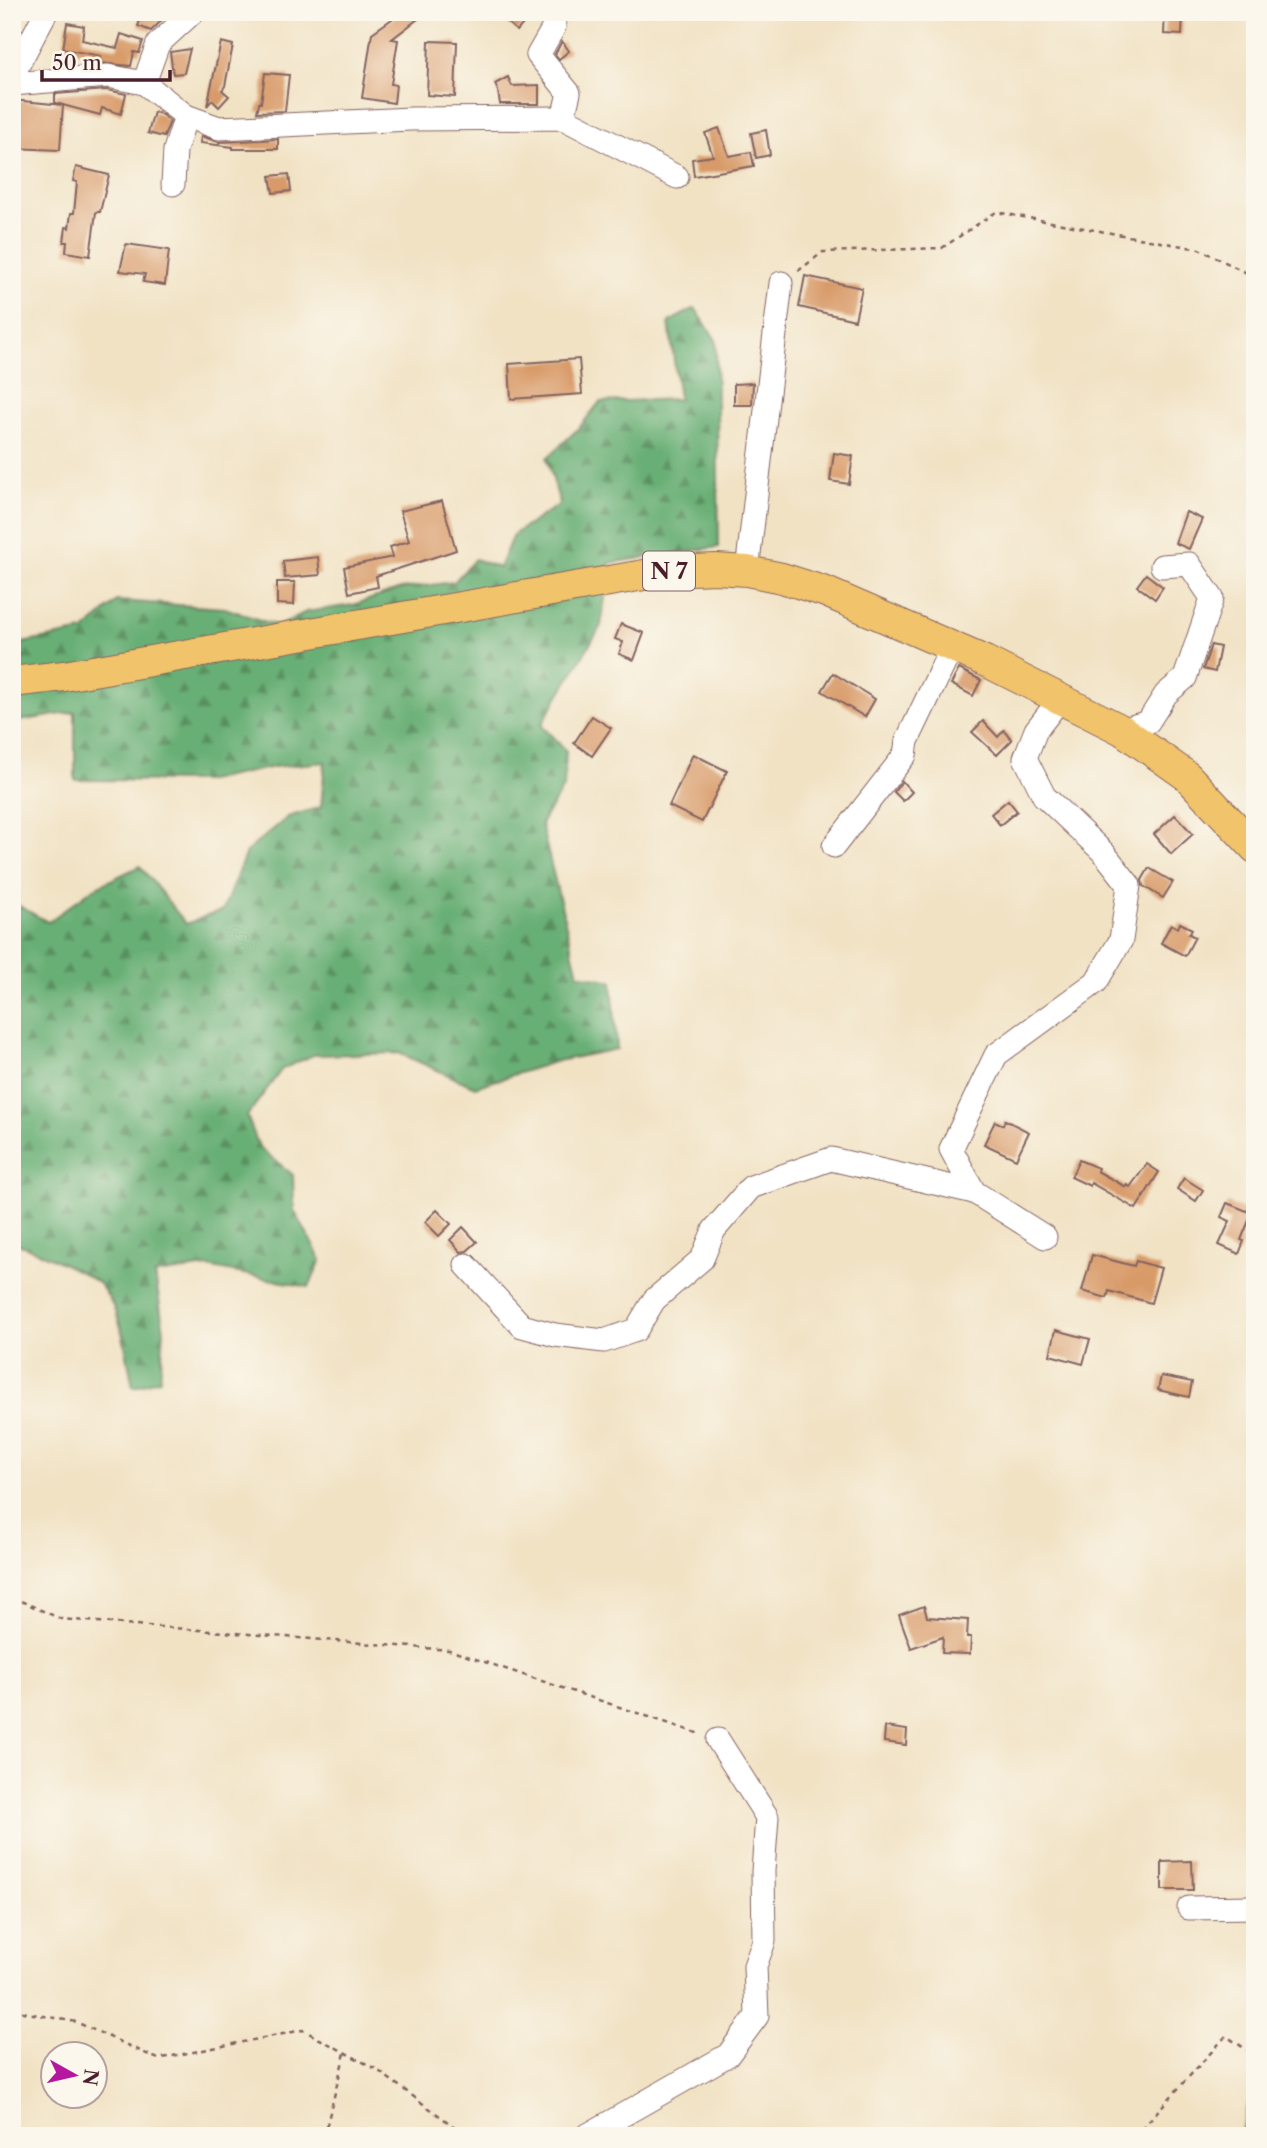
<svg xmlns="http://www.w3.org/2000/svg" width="1267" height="2148" viewBox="0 0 1267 2148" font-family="'Libre Caslon Text',serif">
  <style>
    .forest { fill: url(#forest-firs); stroke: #596750; stroke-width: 2 }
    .building { fill: #d89a68 }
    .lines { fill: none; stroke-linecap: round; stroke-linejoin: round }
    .minor-casing { stroke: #846361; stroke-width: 25 }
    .major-casing { stroke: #846361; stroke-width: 32 }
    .path { stroke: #846361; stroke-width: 2.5; stroke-dasharray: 5 5; stroke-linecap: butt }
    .minor { stroke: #fff; stroke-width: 23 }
    .major { stroke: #f1c36a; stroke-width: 30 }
    .labels { text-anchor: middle; stroke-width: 5; stroke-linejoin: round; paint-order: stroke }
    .shield { fill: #fbf7ec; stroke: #7f6065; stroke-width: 2 }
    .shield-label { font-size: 23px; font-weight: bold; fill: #4a1f2b }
  </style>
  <defs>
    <pattern id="forest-firs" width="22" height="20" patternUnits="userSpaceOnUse" patternTransform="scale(1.75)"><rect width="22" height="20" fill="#68af74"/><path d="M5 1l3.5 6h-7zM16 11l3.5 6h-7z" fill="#588e5f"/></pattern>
  </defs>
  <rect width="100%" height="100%" fill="#fbf7ec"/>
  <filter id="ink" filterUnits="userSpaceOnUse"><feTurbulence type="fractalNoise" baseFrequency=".0143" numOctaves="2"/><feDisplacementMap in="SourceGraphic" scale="14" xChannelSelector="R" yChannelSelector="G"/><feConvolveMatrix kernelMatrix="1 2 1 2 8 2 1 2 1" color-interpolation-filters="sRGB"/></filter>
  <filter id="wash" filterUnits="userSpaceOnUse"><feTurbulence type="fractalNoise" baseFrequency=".00686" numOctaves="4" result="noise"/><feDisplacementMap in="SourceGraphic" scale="28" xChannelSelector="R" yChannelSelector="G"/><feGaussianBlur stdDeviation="1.57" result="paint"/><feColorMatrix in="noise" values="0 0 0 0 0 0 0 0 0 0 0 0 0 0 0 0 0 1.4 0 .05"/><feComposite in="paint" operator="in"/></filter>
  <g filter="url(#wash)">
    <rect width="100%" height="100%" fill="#f1e2c4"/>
    <g class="forest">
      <path d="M695,308L716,340L719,547L610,563L601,626L541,725L566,751L564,786L541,824L578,974L612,981L617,1049L557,1061L475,1087L399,1053L313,1055L282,1069L247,1116L259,1147L293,1175L294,1210L321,1260L309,1287L208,1267L155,1274L164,1331L160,1379L133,1387C126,1354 123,1312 100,1285C90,1274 28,1247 12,1242V902L48,922L94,888L140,866L186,924L223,910L246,852L288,817L321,807L325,762L273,767L208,781L75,780V712L12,722V645L84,631L117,601L225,608L278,626L306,612L353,605L401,589L454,582L475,559L499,568L513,535L560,504L547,458L579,428L600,402L679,399L669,322Z"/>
      <path d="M1254,2081L1255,2136H1241Z"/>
    </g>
    <g id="blocks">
      <g class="building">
        <path d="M143,12H153L165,17L151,31L138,26Z"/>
        <path d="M402,12H427L392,39L398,40L391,84L396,85L394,103L362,98L372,33Z"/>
        <path d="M495,12H533L517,31Z"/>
        <path d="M1165,12H1183L1182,35L1164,34Z"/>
        <path d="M67,23L84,26L82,40L117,48L121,34L143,41L139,53L134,52L131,66L100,63L101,56L63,49Z"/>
        <path d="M429,41L457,42L455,97L427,95Z"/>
        <path d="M562,41L569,51L559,59L555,54Z"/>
        <path d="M221,42L233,45L225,86L222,90L229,96L219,107L212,100L207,106Z"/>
        <path d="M190,49L184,73L173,74L170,52Z"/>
        <path d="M265,73L289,75L285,111L257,112L259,103H261Z"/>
        <path d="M508,77L512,86L539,85V104H500L498,91L495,84Z"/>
        <path d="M107,90L126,94L121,114L102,108L100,115L55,103V94Z"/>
        <path d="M12,100L63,105L60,150L12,148Z"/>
        <path d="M154,112L161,114L170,121L164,137L148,133Z"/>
        <path d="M719,128L729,156L751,152L754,166L694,176L692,159L713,156L705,133Z"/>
        <path d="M766,130L770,155L756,158L751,133Z"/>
        <path d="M201,136L219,142L278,139V149H233V147L200,143Z"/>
        <path d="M76,167L109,175L100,212H96L90,256L66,252L67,242H64L66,227L69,228L71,213H74L77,182L73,181Z"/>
        <path d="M289,174L291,191L273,193L270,176Z"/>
        <path d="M126,244L169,250L165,285L143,282L145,274L120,271Z"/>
        <path d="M805,276L862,288L855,320L799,307Z"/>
        <path d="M579,359L582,394L511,399L509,364Z"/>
        <path d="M753,383L752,405H734V384Z"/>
        <path d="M834,453L853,456L849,484L830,481Z"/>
        <path d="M442,501L456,550L376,576L378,587L349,593L344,567L393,557L390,547L409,541L400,511Z"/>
        <path d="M1186,512L1202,519L1189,549L1175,543Z"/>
        <path d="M318,557L320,575L285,578L283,561Z"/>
        <path d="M1146,574L1163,587L1155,599L1137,586Z"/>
        <path d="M277,582H295L294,605L277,604Z"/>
        <path d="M621,624L644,633L634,660L619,654L623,642L615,639Z"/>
        <path d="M1211,645L1220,647L1215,672L1203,669Z"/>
        <path d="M959,669L981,680L973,696L951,684Z"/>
        <path d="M833,673L875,699L865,717L822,691Z"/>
        <path d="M592,716L611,728L592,756L574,743Z"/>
        <path d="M983,721L998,737L1004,730L1012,740L997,755L972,732Z"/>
        <path d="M693,754L727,771L702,822L669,806Z"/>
        <path d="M902,781L912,792L903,801L894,792Z"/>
        <path d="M1008,800L1017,811L1000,825L991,814Z"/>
        <path d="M1175,815L1193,834L1171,854L1154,834Z"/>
        <path d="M1149,868L1173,882L1163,898L1143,886L1142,880Z"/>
        <path d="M1180,923L1192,929L1189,934L1195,937L1185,956L1161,943L1171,924L1178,928Z"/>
        <path d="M1005,1120L1029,1132L1016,1159L984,1144L995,1121L1003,1125Z"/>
        <path d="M1079,1160L1098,1168L1097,1171L1126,1187L1127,1185L1130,1187L1147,1164L1159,1172L1136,1209L1091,1183L1090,1186L1071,1177Z"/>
        <path d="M1184,1178L1203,1190L1196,1201L1177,1189Z"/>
        <path d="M1227,1203L1252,1213L1241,1240L1244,1241L1239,1254L1219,1245L1230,1221L1221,1217Z"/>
        <path d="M437,1210L451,1224L439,1236L425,1222Z"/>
        <path d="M463,1227L477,1242L467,1251L461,1252L450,1240Z"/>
        <path d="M1092,1255L1134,1266L1136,1261L1161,1268L1151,1303L1109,1291L1107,1298L1082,1291Z"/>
        <path d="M1056,1330L1090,1339L1083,1364L1050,1355Z"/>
        <path d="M1161,1376L1192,1382L1189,1397L1158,1390Z"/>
        <path d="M924,1606L927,1617L968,1620L967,1637H971L970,1654L942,1653L943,1637L911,1648L899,1615Z"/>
        <path d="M885,1727L907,1730L906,1745L884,1742Z"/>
        <path d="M1192,1861L1193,1890H1162V1862Z"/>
      </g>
    </g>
  </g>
  <g filter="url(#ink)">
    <use href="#blocks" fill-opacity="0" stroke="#846361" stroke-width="2"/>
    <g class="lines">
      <defs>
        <g id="minor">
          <path d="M553,12L554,27L538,55L569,93L563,118"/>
          <path d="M12,81L18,65L46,12"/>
          <path d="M144,83L158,44L193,12"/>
          <path d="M12,84L108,76L144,83L186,116L219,128L411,119L563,118L677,177"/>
          <path d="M173,184L175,150L186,116"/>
          <path d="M747,571L781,283"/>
          <path d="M1122,730L1148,722L1166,694L1185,678L1212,598L1189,564L1162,566"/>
          <path d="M834,846L905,755L907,741L952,647"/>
          <path d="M1045,1237L974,1192L951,1149L996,1055L1096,982L1121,940L1129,885L1104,853L1044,796L1025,758L1036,730L1061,698"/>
          <path d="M466,1265L522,1326L555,1335L604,1341L636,1330L654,1300L702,1259L714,1230L751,1187L831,1159L974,1192"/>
          <path d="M1189,1908L1255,1907"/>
          <path d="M586,2136L728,2055L757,2016L755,1966L764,1941L763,1871L767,1817L718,1740"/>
        </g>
        <path id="major" d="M12,682L64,676L667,571L716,569L747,571L782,578L826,592L985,661L1122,730L1187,776L1255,848"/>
      </defs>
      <use href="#minor" class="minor-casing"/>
      <use href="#major" class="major-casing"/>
      <g class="path">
        <path d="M798,271L823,252L942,248L996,212L1199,249L1255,277"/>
        <path d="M12,1597L61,1619L449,1650L700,1734"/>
        <path d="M12,2010L76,2022L158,2059L303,2030L376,2069L467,2136"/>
        <path d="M324,2136L345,2053"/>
        <path d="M1135,2136L1226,2036L1255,2055"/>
      </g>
      <use href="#minor" class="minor"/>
      <use href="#major" class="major"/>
    </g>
  </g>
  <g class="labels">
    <rect class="shield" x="643" y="551.5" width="52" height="39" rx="5"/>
    <g class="shield-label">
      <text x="669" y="579">N 7</text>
    </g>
  </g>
  <rect width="1267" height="2148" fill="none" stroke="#fbf7ec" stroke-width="42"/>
  <g transform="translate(74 2075) rotate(98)"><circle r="33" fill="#fbf7ec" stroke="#b4a19f" stroke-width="2"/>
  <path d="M0-5L12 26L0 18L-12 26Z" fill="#b5179e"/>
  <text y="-10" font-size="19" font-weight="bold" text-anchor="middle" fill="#4a1f2b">N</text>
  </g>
  <path d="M42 70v10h128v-10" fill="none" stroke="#4a1f2b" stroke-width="3.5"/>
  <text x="52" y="70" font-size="21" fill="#4a1f2b" stroke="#fbf7ec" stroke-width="5" paint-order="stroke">50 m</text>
</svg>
